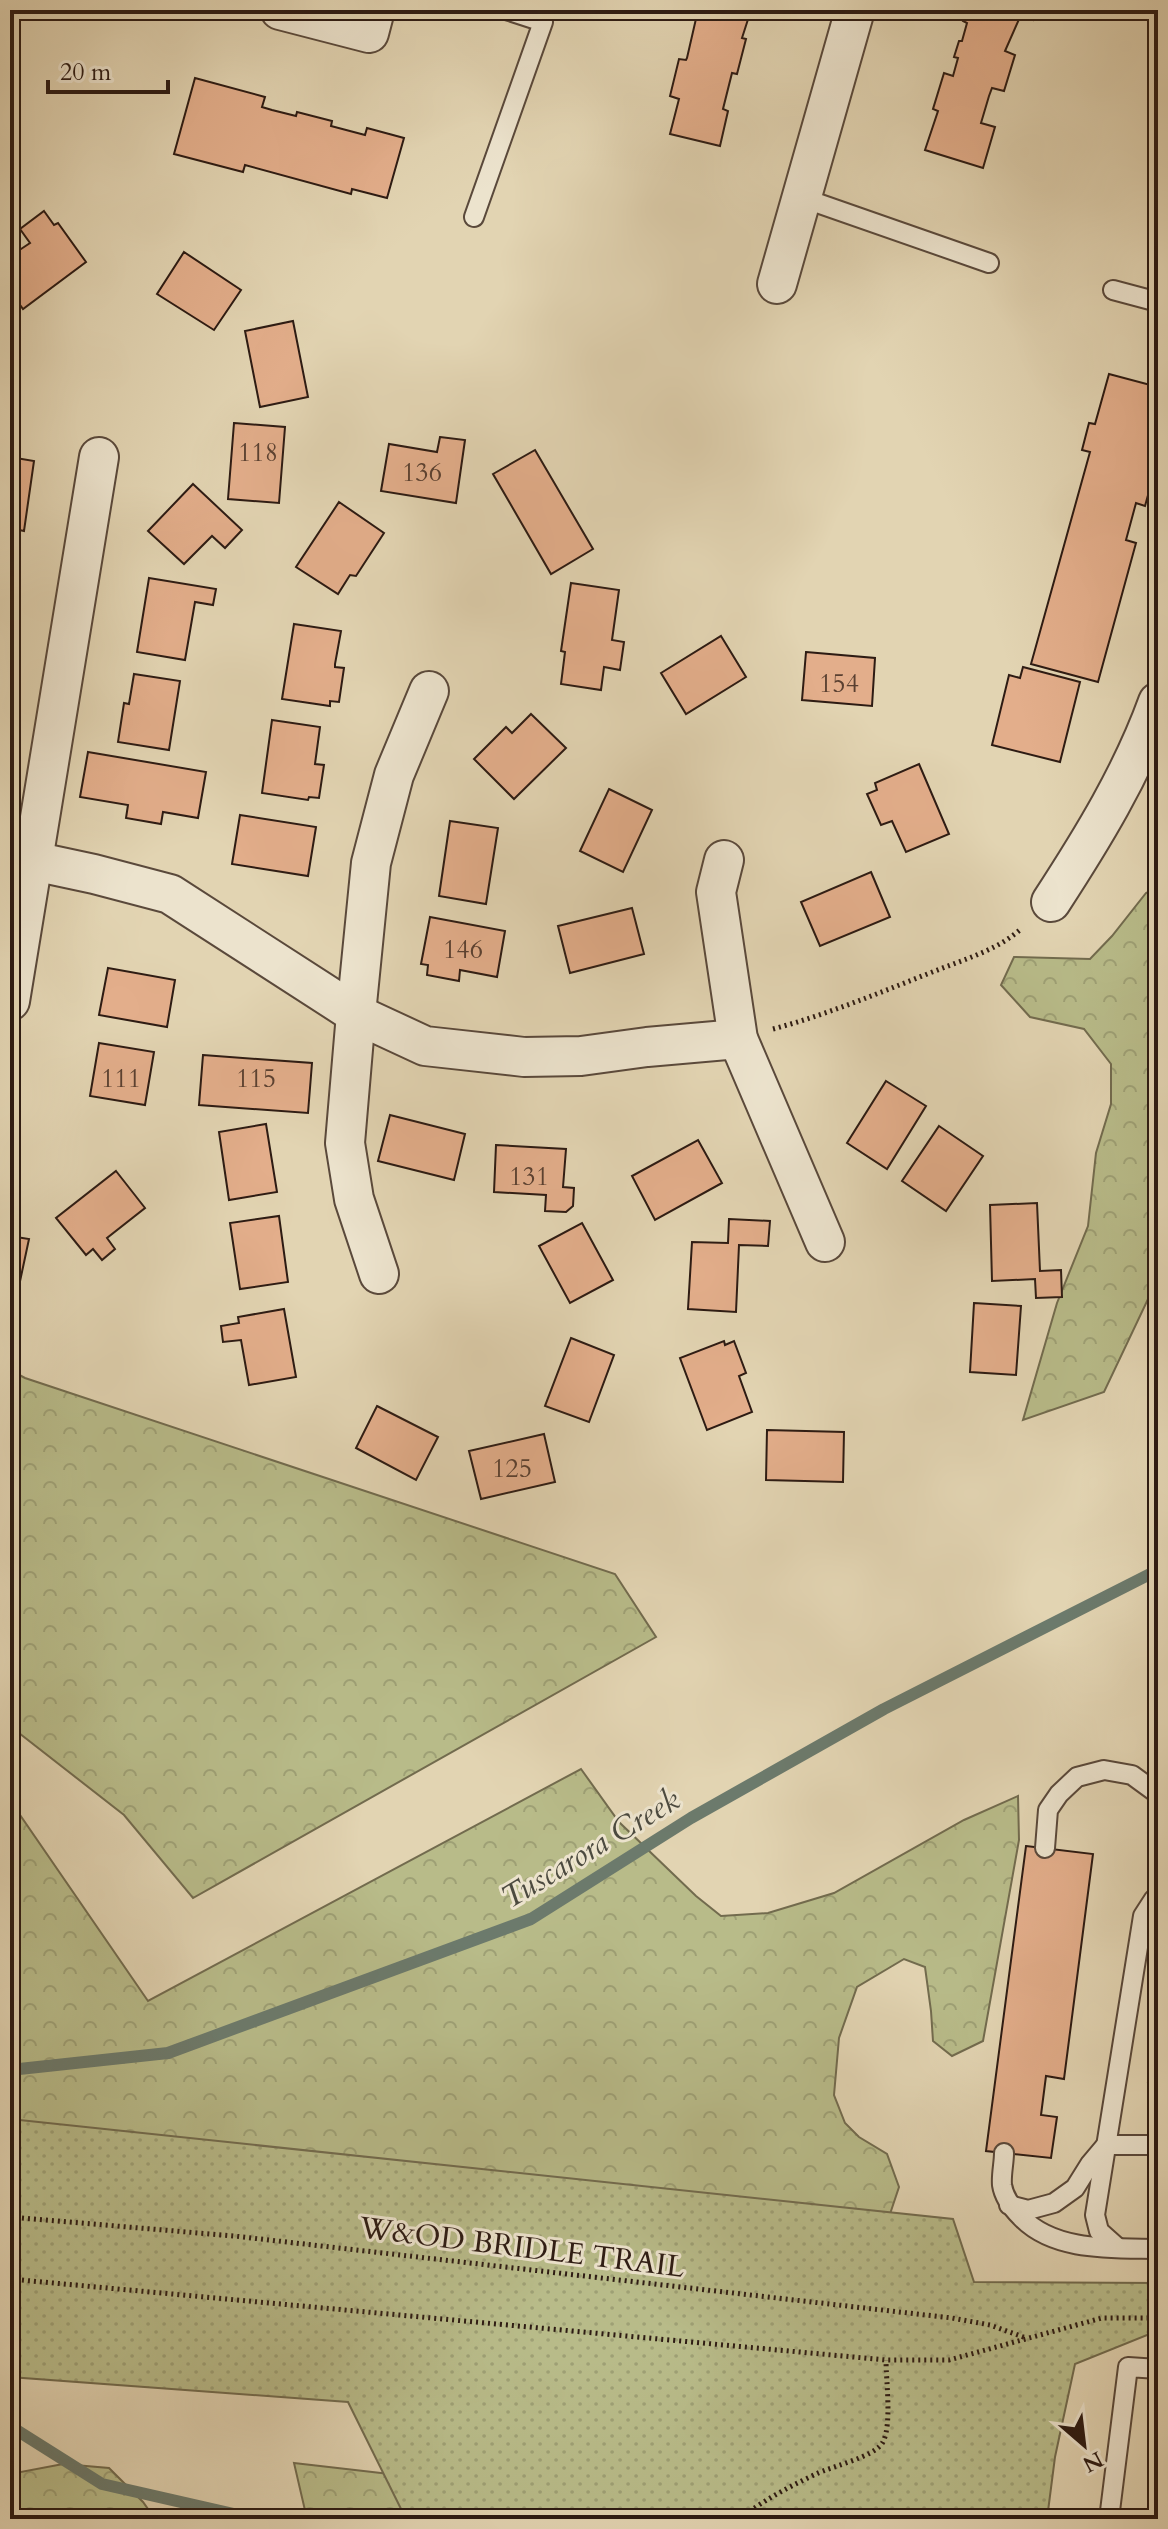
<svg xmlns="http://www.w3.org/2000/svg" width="1168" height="2529" viewBox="0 0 1168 2529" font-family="Cardo,serif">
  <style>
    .forest { fill: url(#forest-crowns); stroke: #726b4e; stroke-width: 2 }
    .park { fill: url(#park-dots); stroke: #726b4e; stroke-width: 2 }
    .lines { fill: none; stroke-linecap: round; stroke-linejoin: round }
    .stream { stroke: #6c7a6c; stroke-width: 12 }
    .building { fill: #e3ae8b; stroke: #2d1b13; stroke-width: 2 }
    .service-casing { stroke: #5a493b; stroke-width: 22 }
    .minor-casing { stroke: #5a493b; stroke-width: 42 }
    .path { stroke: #2d1b13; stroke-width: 5; stroke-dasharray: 2 4; stroke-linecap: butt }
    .service { stroke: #ece3cd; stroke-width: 18 }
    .minor { stroke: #ece3cd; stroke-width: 38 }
    .labels { text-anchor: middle; stroke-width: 6; stroke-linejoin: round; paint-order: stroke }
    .number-label { font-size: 26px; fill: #5a4031 }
    .street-label { font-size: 30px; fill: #2d1b13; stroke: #ece3cd }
    .water-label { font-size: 32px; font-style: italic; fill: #4c4a3f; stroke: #ece3cd }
  </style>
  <defs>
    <pattern id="forest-crowns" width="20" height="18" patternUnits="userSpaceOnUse" patternTransform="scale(2)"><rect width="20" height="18" fill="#b8bb89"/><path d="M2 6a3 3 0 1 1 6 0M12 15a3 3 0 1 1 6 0" fill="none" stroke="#9ea075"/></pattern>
    <pattern id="park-dots" width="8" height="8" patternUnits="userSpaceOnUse" patternTransform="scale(2)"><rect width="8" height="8" fill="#b8bb89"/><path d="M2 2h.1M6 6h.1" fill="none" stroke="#9ea075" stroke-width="1.8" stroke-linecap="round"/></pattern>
  </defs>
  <rect width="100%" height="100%" fill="#e2d4b2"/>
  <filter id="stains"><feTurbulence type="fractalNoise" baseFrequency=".0025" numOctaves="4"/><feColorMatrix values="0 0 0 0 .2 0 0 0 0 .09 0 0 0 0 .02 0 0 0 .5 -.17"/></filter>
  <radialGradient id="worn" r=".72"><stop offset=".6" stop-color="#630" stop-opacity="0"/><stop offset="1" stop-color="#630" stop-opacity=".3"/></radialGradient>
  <g class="forest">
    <path d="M1158,887V1278L1104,1392L1023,1420L1057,1303L1088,1226L1096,1153L1111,1104V1064L1084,1029L1030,1017L1001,985L1014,957L1090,959L1112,936L1146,893Z"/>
    <path d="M10,1370L25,1378L615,1574L656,1637L193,1898L124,1815L10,1726Z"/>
    <path d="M581,1769L619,1822L696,1896L721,1916L768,1913L834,1893L964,1820L1018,1796L1019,1840L983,2041L952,2056L933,2041L931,2011L925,1967L904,1959L857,1987L839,2038L834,2095L845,2123L859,2137L887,2154L899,2187L886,2226L10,2139V1808L20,1815L148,2001Z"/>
    <path d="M294,2463L407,2476L519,2519H307Z"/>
    <path d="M63,2464L109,2468L143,2502L155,2519H10V2474Z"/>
  </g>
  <path class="park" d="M10,2119L953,2219L974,2282L1158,2283V2336L1147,2335L1075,2364L1055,2457L1047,2519H406L348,2402L10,2377Z"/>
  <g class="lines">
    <g class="stream">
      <path d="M10,2070L168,2053L531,1919L691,1818L884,1709L1158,1570"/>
      <path d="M10,2426L102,2484L255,2519"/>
    </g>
  </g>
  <g class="building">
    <path d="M698,10H751L742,38L746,39L737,74L732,73L723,109L728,111L720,146L670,134L679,99L670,96L679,59L686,60L687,58Z"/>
    <path d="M967,10H1036L1033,20L1020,17L1005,51L1015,55L1004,91L992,88L989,96L981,123L995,127L983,168L925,150L938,111L933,109L944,73L953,76L958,58L954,57L959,41H962L967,23L963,21Z"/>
    <path d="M195,78L265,97L262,107L272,110L296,116L297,112L332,121L331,126L365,135L367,128L404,138L387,198L352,189L351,194L245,165L243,172L174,154Z"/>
    <path d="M44,211L54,225L58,223L86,262L23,309L10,291V246L15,253L30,243L20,229Z"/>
    <path d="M184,252L241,290L214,330L157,294Z"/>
    <path d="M293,321L308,397L260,407L245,331Z"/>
    <path d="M1109,374L1158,387V459L1145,506L1136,503L1126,540L1136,543L1098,682L1031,664L1090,452L1082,450L1089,423L1095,424Z"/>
    <path d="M234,423L285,427L279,503L228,499Z"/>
    <path d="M440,437L465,440L456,503L381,491L389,444L437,452Z"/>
    <path d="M535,450L593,549L551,574L493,474Z"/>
    <path d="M10,457L34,461L24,531L10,528Z"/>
    <path d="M193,484L242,530L225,548L212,536L184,564L148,531Z"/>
    <path d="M339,502L384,533L356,576L350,575L338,594L296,567Z"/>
    <path d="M149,578L216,589L213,605L195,602L185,660L137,652Z"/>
    <path d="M571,583L619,590L612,640L624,642L620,670L604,667L601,690L561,684L565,652L561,651Z"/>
    <path d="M294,624L341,631L335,664V667L344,668L339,702L330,701V706L282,699Z"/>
    <path d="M721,636L746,677L686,714L661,673Z"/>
    <path d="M806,652L875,658L872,706L802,700Z"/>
    <path d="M1023,667L1080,682L1060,762L992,745L1009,675L1020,678Z"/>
    <path d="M134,674L180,681L169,750L118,742L124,703L129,704Z"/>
    <path d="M531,714L566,748L514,799L474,759L506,727L512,733Z"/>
    <path d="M272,720L320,727L315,764L324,765L319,798L309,797L308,800L262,793Z"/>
    <path d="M88,752L206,772L198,818L163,812L161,824L126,818L128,805L80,797Z"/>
    <path d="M919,764L949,834L906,852L892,821L881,825L867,794L877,790L875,783Z"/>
    <path d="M609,789L652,810L623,872L580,851Z"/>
    <path d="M240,815L316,827L308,876L232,864Z"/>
    <path d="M450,821L498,828L486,904L439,896Z"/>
    <path d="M871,872L890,917L820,946L801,902Z"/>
    <path d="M632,908L644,954L570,973L558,926Z"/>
    <path d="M430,917L505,931L497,977L460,970L459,981L427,975L428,965L421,964Z"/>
    <path d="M108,968L175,980L167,1027L99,1015Z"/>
    <path d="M99,1043L154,1052L145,1105L90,1096Z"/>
    <path d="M203,1055L312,1063L308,1113L199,1105Z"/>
    <path d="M886,1081L926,1106L887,1169L847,1143Z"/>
    <path d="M390,1115L465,1134L454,1180L378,1161Z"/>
    <path d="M266,1124L277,1192L229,1200L219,1132Z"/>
    <path d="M939,1126L983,1156L946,1211L902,1181Z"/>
    <path d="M698,1140L722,1183L655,1220L632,1176Z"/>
    <path d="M496,1145L566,1149L563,1187L574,1188L573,1206L566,1212L545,1211L546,1195L494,1192Z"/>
    <path d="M116,1171L145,1208L107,1238L115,1249L102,1260L93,1249L86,1255L56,1218Z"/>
    <path d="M1037,1203L1040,1271L1061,1270L1062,1297L1036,1298L1035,1279L992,1281L990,1205Z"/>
    <path d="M279,1216L288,1282L240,1289L230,1223Z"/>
    <path d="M729,1219L770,1221L768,1246L739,1245L736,1312L688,1309L692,1242L728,1243Z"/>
    <path d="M582,1223L613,1280L570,1303L539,1246Z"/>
    <path d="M10,1236L29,1239L19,1286L10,1284Z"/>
    <path d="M974,1303L1021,1306L1016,1375L970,1372Z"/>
    <path d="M284,1309L296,1377L249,1385L241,1340L223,1342L221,1326L239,1323L238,1317Z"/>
    <path d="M571,1338L614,1355L589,1422L545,1406Z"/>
    <path d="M724,1341L725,1345L734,1341L746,1373L739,1376L752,1412L707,1430L680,1358Z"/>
    <path d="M377,1406L438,1437L416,1480L356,1448Z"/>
    <path d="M767,1430L844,1432L843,1482L766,1480Z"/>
    <path d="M544,1434L555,1482L481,1499L469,1451Z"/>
    <path d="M1026,1846L1093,1854L1064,2079L1046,2076L1041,2115L1057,2117L1051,2158L986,2151Z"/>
    <path d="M1155,2026L1158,2027V2084L1148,2082Z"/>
  </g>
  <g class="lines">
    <defs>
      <g id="service">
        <path d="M800,197L989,263"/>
        <path d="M474,217L543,22L506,10"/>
        <path d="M1113,290L1158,302"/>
        <path d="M1045,1848L1048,1810L1059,1794L1077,1777L1104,1770L1132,1775L1158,1794"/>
        <path d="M1004,2153C1004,2163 1001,2175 1002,2185C1004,2198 1012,2208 1021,2217C1054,2252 1113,2248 1158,2249"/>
        <path d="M1009,2205L1028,2210L1054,2203L1075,2188L1090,2164L1106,2145H1158"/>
        <path d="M1118,2248L1099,2231L1095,2215L1143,1916L1154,1899L1158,1897"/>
        <path d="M1109,2519L1128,2367L1158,2369"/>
      </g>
      <g id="minor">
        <path d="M280,10L369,33L375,10"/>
        <path d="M777,284L855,10"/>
        <path d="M10,856L94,874L170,894L356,1014L425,1046L524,1057L581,1056L647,1047L738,1039"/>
        <path d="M724,860L716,892L738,1039L825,1242"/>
        <path d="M1051,902C1092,839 1132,774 1158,702"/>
        <path d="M10,1001L99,457"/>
        <path d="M379,1274L354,1199L345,1143L356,1014L371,863L394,775L429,691"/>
      </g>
    </defs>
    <use href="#service" class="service-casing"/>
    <use href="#minor" class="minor-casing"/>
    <g class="path">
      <path d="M773,1029C829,1014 881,992 935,971C965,959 998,950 1022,928"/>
      <path d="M10,2217L234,2236L952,2318L990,2325L1026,2338"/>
      <path d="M10,2279L886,2360H949L1102,2318H1158"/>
      <path d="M740,2519C763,2500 789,2487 816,2474C832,2466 875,2457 883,2442C892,2424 886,2381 886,2360"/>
    </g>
    <use href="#service" class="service"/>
    <use href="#minor" class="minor"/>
  </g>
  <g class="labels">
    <g class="number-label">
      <text x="258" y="461">118</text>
      <text x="422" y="481">136</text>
      <text x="839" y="692">154</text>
      <text x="463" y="958">146</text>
      <text x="121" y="1087">111</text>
      <text x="256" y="1087">115</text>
      <text x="529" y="1185">131</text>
      <text x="512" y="1477">125</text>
    </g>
    <g class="street-label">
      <text transform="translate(522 2247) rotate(7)" y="10">W&amp;OD BRIDLE TRAIL</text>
    </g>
    <g class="water-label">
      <text transform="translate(590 1848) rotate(-31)" y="11">Tuscarora Creek</text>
    </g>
  </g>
  <rect width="1168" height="2529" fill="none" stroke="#e2d4b2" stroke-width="40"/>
  <rect x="12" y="12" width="1144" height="2505" fill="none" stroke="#2d1b13" stroke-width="4"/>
  <rect x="20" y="20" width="1128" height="2489" fill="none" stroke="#2d1b13" stroke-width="2"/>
  <g transform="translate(1084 2445) rotate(152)" stroke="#ece3cd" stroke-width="6" paint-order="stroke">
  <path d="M0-6L14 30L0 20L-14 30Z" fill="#2d1b13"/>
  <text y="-12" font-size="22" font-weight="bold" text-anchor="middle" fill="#2d1b13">N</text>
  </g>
  <path d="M48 80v12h120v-12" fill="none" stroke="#2d1b13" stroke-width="4"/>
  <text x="60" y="80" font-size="24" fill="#2d1b13" stroke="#ece3cd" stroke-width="6" paint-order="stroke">20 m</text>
  <rect width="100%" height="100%" filter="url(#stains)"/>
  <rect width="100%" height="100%" fill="url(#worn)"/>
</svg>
